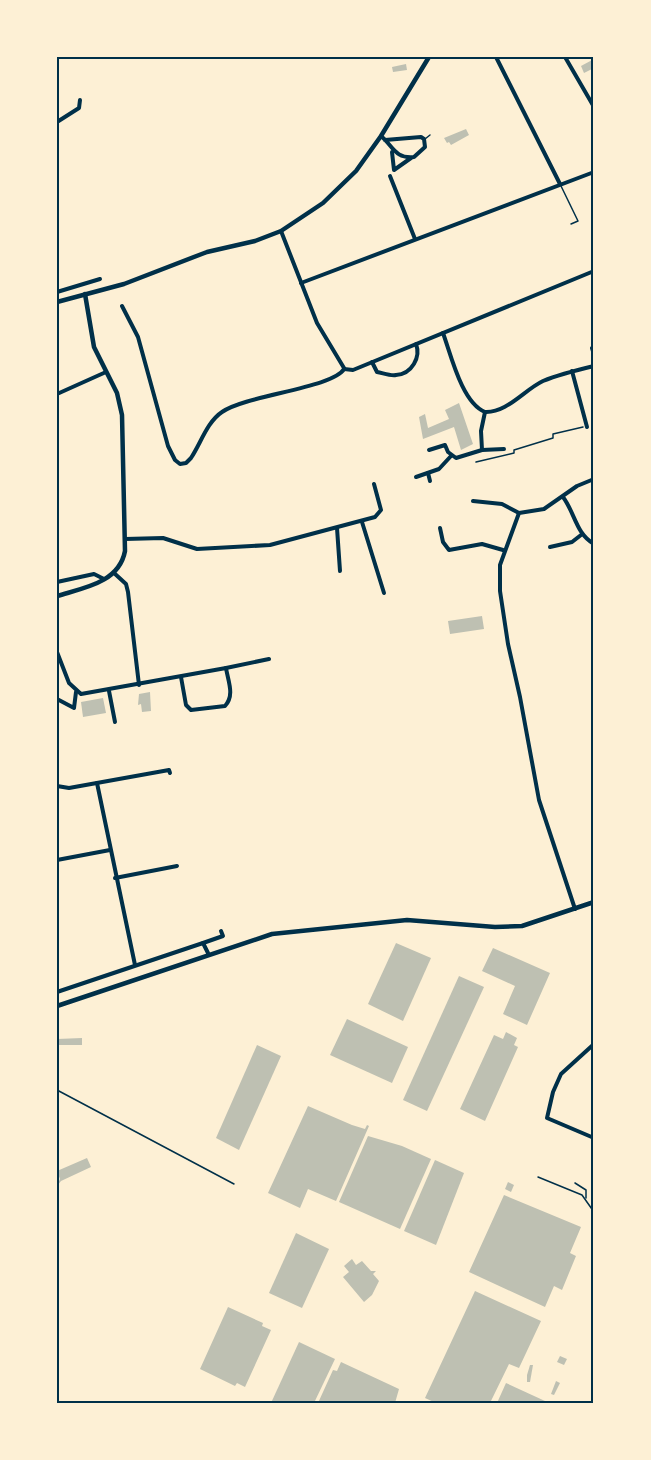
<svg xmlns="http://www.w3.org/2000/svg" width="651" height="1460" viewBox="0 0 651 1460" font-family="Raleway,sans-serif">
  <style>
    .building { fill: #bec0b2 }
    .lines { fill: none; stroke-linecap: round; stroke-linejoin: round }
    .path { stroke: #003049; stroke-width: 1.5 }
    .service { stroke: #003049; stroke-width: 1.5 }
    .minor { stroke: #003049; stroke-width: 4 }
    .tertiary { stroke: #003049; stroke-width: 4.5 }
    .neatline { fill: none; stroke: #003049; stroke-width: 2 }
  </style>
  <rect width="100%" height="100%" fill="#fdf0d5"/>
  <g class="building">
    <path d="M594,59V68L584,73L581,66Z"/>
    <path d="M406,64L407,70L393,72L392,67Z"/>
    <path d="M466,129L469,135L451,145L449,142L447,143L444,138Z"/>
    <path d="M459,403L473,444L461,450L454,427L423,439L419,417L425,414L428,428L449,419L445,410Z"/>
    <path d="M482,616L484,629L450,634L448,621Z"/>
    <path d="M150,692L151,711L142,712L141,704L138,705L139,694Z"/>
    <path d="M103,698L106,713L83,717L81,702Z"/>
    <path d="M396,943L431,958L403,1021L368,1004Z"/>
    <path d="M493,948L550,973L527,1025L503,1014L515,986L482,971Z"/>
    <path d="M459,976L484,987L427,1111L403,1100Z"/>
    <path d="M347,1019L408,1047L392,1083L330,1055Z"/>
    <path d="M506,1032L517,1038L514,1045L518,1047L485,1121L460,1109L494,1035L503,1039Z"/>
    <path d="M82,1038V1045H57V1039Z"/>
    <path d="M257,1045L281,1056L239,1150L216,1138Z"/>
    <path d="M308,1106L352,1125L365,1129L367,1125L369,1126L336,1201L308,1189L300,1208L268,1193Z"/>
    <path d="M368,1136L402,1146L431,1159L400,1229L339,1202Z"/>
    <path d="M87,1158L91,1167L61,1181L57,1186L60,1179L57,1171Z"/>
    <path d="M435,1160L464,1173L436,1245L404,1231Z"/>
    <path d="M508,1182L514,1185L511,1192L505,1189Z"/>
    <path d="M504,1195L581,1227L570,1253L576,1256L562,1290L554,1286L545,1307L469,1272Z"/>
    <path d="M296,1233L329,1249L302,1308L269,1293Z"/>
    <path d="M352,1259L356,1265L362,1261L371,1271H376L373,1274L379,1281L372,1295L364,1302L343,1277L349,1272L344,1266Z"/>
    <path d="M475,1291L541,1321L519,1368L509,1364L490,1403H436L425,1398Z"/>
    <path d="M228,1307L263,1323L262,1326L271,1330L245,1387L237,1383L235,1386L200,1369Z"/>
    <path d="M299,1342L335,1359L314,1403H271Z"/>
    <path d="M560,1356L567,1359L564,1365L557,1362Z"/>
    <path d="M341,1362L399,1389L395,1403H318L333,1370L337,1371Z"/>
    <path d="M530,1365H533L530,1382H527V1375Z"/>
    <path d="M556,1381L560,1383L554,1395L551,1394Z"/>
    <path d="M506,1383L545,1401L544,1403H497Z"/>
  </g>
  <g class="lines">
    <path class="path" d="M476,462L514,453V450L553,438V434L583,427"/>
    <g class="service">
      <path d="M425,139L430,135"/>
      <path d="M561,186L578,221L571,224"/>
      <path d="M57,1090L234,1184"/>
      <path d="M538,1177L582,1195L594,1212"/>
      <path d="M575,1183L586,1190V1198"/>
    </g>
    <g class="minor">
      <path d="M496,57L560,184"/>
      <path d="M565,57L594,107"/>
      <path d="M57,122L79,108L80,100"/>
      <path d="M381,136C393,146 395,159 414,157L425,147L424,139L421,137L385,140"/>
      <path d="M392,152L394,170L411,158"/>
      <path d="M390,176L415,239"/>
      <path d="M281,231L317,323L344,368"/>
      <path d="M301,283L594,172"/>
      <path d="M57,292L100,279"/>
      <path d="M122,306L138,337L168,446L175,460L180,464L186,463L191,458C201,443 207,422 222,412C246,395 333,388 344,369"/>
      <path d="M443,333C451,355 462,403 485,412C507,413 524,390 543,381C560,374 577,370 594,366"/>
      <path d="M592,348L594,355"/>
      <path d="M372,362L377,372C383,373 390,376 396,375C412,374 421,357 416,344"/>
      <path d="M344,369L353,370L594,271"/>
      <path d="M572,371L587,427"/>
      <path d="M57,394L106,372"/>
      <path d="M429,450L445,445L448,452L456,458L482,450L481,431L485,412"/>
      <path d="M482,450L504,449"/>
      <path d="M428,473L430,481"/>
      <path d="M416,477L439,469L451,456"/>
      <path d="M57,495V505"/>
      <path d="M563,497C575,513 576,534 594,544"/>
      <path d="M473,501L502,504L519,513"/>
      <path d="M362,522L384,593"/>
      <path d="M337,528L340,571"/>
      <path d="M440,528L443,542L449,550L482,544L503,550"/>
      <path d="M125,539L163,538L197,549L270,545L375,517L381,510L374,484"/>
      <path d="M550,547L572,542L581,535"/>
      <path d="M114,573L126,584L128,592L139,685"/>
      <path d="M57,582L94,574L104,579"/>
      <path d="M57,652L69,683L81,694L226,668C228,681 235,695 225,706L191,710L186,705L181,677"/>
      <path d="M226,668L269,659"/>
      <path d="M109,691L115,722"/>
      <path d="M57,699L74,708L76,692"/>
      <path d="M97,783L135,965"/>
      <path d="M57,786L69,788L169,770L170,773"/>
      <path d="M57,860L110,850"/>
      <path d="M115,878L177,866"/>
      <path d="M575,909L539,800L520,697L508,644L500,591V565L519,513L544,509L577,486L594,479"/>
      <path d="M203,943L223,936L221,931"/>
      <path d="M57,992L203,943L208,953"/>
      <path d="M594,1044L561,1074L553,1092L547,1118L594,1138"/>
    </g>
    <g class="tertiary">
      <path d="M57,302L124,284L207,252L255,241L281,231L323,203L356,171L381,136L429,57"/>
      <path d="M57,596C83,588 119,583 125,551L122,415L117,393L94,347L85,294"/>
      <path d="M57,1006L272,934L407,920L495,927L522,926L594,902"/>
    </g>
  </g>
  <rect width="651" height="1460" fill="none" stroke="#fdf0d5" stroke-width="117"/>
  <rect x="58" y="58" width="534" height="1344" class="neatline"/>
</svg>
